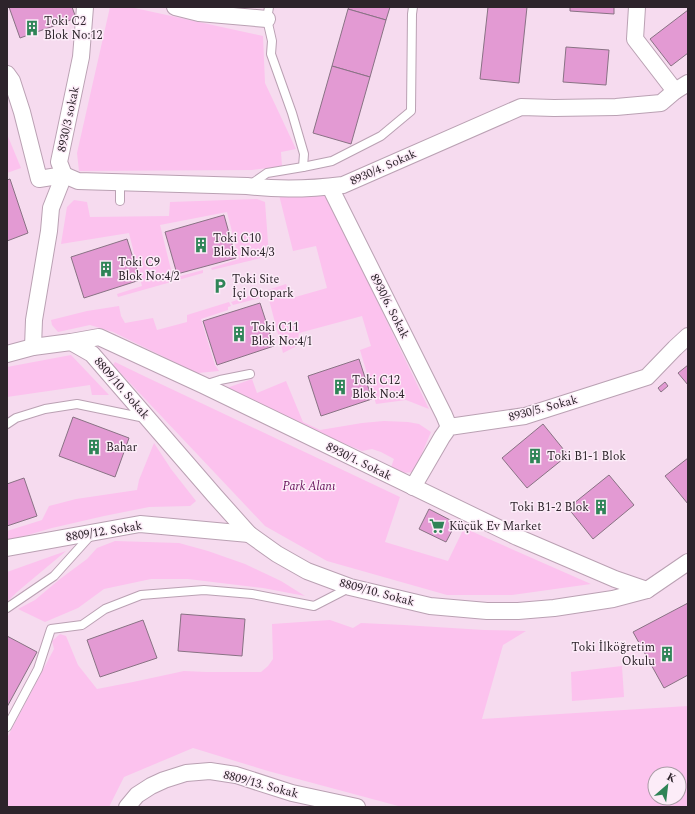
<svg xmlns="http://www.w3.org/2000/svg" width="695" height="814" viewBox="0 0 695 814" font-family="Spectral,serif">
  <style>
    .green { fill: #fcc2ee; fill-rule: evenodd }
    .building { fill: #e39ad3; stroke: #897284 }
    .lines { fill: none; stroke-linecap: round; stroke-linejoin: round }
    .lane-casing { stroke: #baa1b3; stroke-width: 10 }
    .street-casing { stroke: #baa1b3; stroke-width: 18 }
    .lane { stroke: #fff; stroke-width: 8 }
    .street { stroke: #fff; stroke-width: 16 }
    .labels { text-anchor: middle; stroke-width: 3; stroke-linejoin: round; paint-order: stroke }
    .poi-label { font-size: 12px; fill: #2d242b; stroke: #fcecf8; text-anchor: start }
    .street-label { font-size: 12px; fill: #2d242b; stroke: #fcecf8 }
    .park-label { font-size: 12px; font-style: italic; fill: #640f58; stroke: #fcecf8 }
  </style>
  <rect width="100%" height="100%" fill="#f6dbef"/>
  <g class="green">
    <path d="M110,7H130L263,36L265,83L296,149L281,152L282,166L252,170L79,171L77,153Z"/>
    <path d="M7,134L21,168L7,173Z"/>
    <path d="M279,195H326L429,409L406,400L376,404L360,350L371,346L362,316L299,333L297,346L283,353L268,296L233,305L231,302L286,284L292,298L327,288L316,246L293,251Z"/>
    <path d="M257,199L265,202L269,256L212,270L211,268L239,259L227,212L160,225L173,278L203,270V273L118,297L117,294L142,286L129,233L61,244L67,207L74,200L87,202L90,217L169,216L170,202Z"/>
    <path d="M229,302L231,306L228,307V310L201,319L215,365L219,371L198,373L195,372L113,332L90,325L58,332L52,325L51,320L87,311L119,306L121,316L125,323L153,318L157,330L187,322V315Z"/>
    <path d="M71,355L109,395H92L90,385L7,397V367Z"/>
    <path d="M115,362L146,377L400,497L385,542L448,561L464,528L591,584L512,595H447L327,561L265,526L113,365Z"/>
    <path d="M252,379L257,393L286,381L303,422L320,430L362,423L384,421L408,422L419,424L431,432L414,472L402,473L391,467L394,459L381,452L372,449L362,451L291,421L224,389Z"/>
    <path d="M154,443L171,469L196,501L190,506L149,507L104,516L52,528L7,541V531L42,520L49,506L76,499L137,490L139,480Z"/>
    <path d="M115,541L179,543L208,551L245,564L281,581L305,596L263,588L188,579H151L104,589L78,608L45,622L18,609L35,600L60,579L87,559L97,548Z"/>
    <path d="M66,551L17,592L7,602V572Z"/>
    <path d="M330,620L353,628L361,623L404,625L484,630L526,631L503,645L482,719L688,706V807H402L268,771L193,748L124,777L109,807H7V738L54,649L52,641L60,634L66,636L78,665L97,689L133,682L184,671L206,672H261L268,666L273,659L272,624ZM655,774H679V798H655Z"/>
    <path d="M622,666L624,697L572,701L571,672Z"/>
  </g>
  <g class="building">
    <path d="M9,7H72L76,18L20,38Z"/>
    <path d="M349,7H390L386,20L348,9Z"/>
    <path d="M488,7H527L519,83L480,79Z"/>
    <path d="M570,7H614V14L570,11Z"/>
    <path d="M348,9L386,20L370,77L332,66Z"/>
    <path d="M688,10V53L671,66L650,39Z"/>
    <path d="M566,47L609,50L606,85L563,82Z"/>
    <path d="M332,66L370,77L351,144L313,133Z"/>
    <path d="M10,179L28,233L7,241V180Z"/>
    <path d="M224,215L236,258L177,274L165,232Z"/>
    <path d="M127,239L140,280L84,298L71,257Z"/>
    <path d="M260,303L274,346L217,365L203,321Z"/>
    <path d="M359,359L372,399L321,416L308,376Z"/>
    <path d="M688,365V385L678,373Z"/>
    <path d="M665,382L668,386L661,392L658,388Z"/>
    <path d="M73,417L129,438L115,477L59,456Z"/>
    <path d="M543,424L568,455L527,488L502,458Z"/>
    <path d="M688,458V504L665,476Z"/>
    <path d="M609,475L634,505L593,539L568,508Z"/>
    <path d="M24,478L37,516L7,526V484Z"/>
    <path d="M429,509L456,523L446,542L419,529Z"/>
    <path d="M688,603V675L664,688L633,632Z"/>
    <path d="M181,614L245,619L242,656L178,651Z"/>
    <path d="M143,620L157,658L100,677L87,640Z"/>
    <path d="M7,636L37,652L7,707Z"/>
  </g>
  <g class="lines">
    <defs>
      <g id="lane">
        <path d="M269,7L267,19L272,41L271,54L292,113L304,154L303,167"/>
        <path d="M250,185L267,173L303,167L332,161L381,136L411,111L412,14L413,7"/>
        <path d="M120,201V183"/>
        <path d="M204,385L220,380L250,374"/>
        <path d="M7,424L16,418L45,409L77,404L145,418"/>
        <path d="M7,608L54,576L91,535"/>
        <path d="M7,727L38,669L51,629L82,625L105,609L141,595L204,590L252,594L314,606L349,588"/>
      </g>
      <g id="street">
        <path d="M175,7L199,13L267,19"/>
        <path d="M637,7L635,39L675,91"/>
        <path d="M7,74L12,81L22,112L39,179L64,175"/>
        <path d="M64,175L78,181L247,186C278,190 311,189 343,185L521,107L554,108L616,107L661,103L675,91L688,83"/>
        <path d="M330,187L444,415L449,427"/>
        <path d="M71,342L99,337L203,385L517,537L615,579L647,590"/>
        <path d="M33,347L34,320L49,231L51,208L64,175L59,162L81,57L85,7"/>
        <path d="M7,354L33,347L71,342L92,354L215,496L249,534L277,554L307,571L350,587L430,606L487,611H518L554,608L613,599L647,590L688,562"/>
        <path d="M413,487L442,437L449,427L525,416L647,377L675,348L688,336"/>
        <path d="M7,548L140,524L249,534"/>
        <path d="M127,807L137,795L151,786L164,780L186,773L210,771L236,775L292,793L357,807"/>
      </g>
    </defs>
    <use href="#lane" class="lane-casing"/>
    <use href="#street" class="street-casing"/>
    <use href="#lane" class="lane"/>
    <use href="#street" class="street"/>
  </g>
  <defs>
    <symbol id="building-bare" viewBox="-9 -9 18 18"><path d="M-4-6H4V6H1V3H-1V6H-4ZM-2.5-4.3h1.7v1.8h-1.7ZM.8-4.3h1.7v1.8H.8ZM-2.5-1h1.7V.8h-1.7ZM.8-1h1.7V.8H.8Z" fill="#2f8457" stroke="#fcecf8" stroke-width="2.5" paint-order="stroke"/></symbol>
    <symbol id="parking-bare" viewBox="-9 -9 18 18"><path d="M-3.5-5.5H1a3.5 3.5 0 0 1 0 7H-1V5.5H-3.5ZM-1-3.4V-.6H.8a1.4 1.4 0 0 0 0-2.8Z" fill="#2f8457" stroke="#fcecf8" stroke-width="2.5" paint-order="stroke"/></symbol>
    <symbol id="supermarket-bare" viewBox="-9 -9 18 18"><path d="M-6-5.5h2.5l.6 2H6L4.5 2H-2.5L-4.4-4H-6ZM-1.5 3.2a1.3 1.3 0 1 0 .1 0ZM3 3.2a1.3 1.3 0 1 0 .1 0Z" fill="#2f8457" stroke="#fcecf8" stroke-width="2.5" paint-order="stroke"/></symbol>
  </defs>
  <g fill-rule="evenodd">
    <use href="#building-bare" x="21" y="17" width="22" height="22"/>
    <use href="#building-bare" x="190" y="234" width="22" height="22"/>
    <use href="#building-bare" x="95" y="258" width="22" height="22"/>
    <use href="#parking-bare" x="209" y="275" width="22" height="22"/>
    <use href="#building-bare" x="228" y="323" width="22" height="22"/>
    <use href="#building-bare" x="329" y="376" width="22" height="22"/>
    <use href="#building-bare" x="83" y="436" width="22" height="22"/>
    <use href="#building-bare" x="524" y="445" width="22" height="22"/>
    <use href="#building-bare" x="590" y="496" width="22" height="22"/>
    <use href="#supermarket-bare" x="426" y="515" width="22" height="22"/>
    <use href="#building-bare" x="656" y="643" width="22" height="22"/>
  </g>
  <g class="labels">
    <g class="poi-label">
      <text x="44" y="25">Toki C2<tspan x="44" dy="14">Blok No:12</tspan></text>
      <text x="213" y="242">Toki C10<tspan x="213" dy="14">Blok No:4/3</tspan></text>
      <text x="118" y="266">Toki C9<tspan x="118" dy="14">Blok No:4/2</tspan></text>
      <text x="232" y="283">Toki Site<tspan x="232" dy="14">İçi Otopark</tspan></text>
      <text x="251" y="331">Toki C11<tspan x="251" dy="14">Blok No:4/1</tspan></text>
      <text x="352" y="384">Toki C12<tspan x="352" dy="14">Blok No:4</tspan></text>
      <text x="106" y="451">Bahar</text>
      <text x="547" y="460">Toki B1-1 Blok</text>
      <text x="589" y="511" text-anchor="end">Toki B1-2 Blok</text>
      <text x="449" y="530">Küçük Ev Market</text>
      <text x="655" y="651" text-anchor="end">Toki İlköğretim<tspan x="655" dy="14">Okulu</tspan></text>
    </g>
    <g class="street-label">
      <text transform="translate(68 119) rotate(-78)" y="4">8930/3 sokak</text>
      <text transform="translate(383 167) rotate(-24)" y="4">8930/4. Sokak</text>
      <text transform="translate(390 306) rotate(63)" y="4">8930/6. Sokak</text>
      <text transform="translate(122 388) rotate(49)" y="4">8809/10. Sokak</text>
      <text transform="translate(543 408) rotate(-15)" y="4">8930/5. Sokak</text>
      <text transform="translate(359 461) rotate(26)" y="4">8930/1. Sokak</text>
      <text transform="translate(104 531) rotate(-9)" y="4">8809/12. Sokak</text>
      <text transform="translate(377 592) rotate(15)" y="4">8809/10. Sokak</text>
      <text transform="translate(261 784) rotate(15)" y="4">8809/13. Sokak</text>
    </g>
    <g class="park-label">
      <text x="309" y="490">Park Alanı</text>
    </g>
  </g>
  <rect width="695" height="814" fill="none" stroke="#2d242b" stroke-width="16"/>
  <g transform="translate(667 786) rotate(28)"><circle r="19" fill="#fcecf8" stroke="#a99ca6"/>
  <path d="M0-3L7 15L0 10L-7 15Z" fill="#2f8457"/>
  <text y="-6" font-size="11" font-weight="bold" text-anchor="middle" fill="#2d242b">K</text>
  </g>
</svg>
